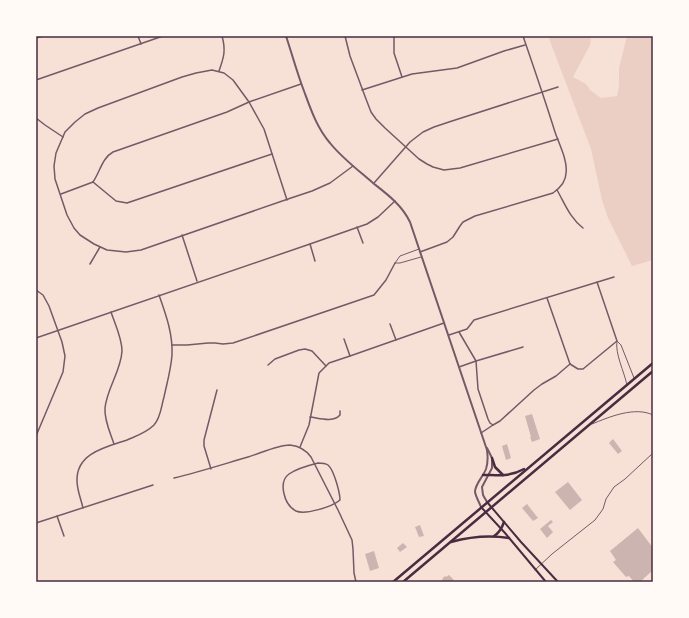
<svg xmlns="http://www.w3.org/2000/svg" width="689" height="618" viewBox="0 0 689 618" font-family="Mulish,sans-serif">
  <style>
    .green { fill: #ebcfc5 }
    .building { fill: #ccb4b1 }
    .lines { fill: none; stroke-linecap: round; stroke-linejoin: round }
    .service { stroke: #755966; stroke-width: 1 }
    .minor { stroke: #755966; stroke-width: 1.5 }
    .tertiary { stroke: #755966; stroke-width: 2 }
    .secondary { stroke: #4a2c40; stroke-width: 2 }
    .trunk { stroke: #4a2c40; stroke-width: 2.5 }
    .neatline { fill: none; stroke: #4a2c40; stroke-width: 1.5 }
  </style>
  <rect width="100%" height="100%" fill="#f7e1d7"/>
  <path class="green" d="M548,36H591L590,45L573,77L586,84L590,90L601,98L617,96L619,86V68L627,36H653V260L632,266L608,218L602,200L591,149Z"/>
  <g class="building">
    <path d="M532,414L540,439L532,442L530,437H531L525,416Z"/>
    <path d="M613,439L622,451L618,454L609,443Z"/>
    <path d="M507,444L511,458L506,460L502,446Z"/>
    <path d="M568,482L582,500L570,510L555,492Z"/>
    <path d="M527,504L538,518L533,521L522,508Z"/>
    <path d="M551,520L553,522L548,526L553,532L547,538L540,529Z"/>
    <path d="M420,525L424,536L419,537L415,527Z"/>
    <path d="M638,528L653,548V570L640,582H634L629,576L626,577L613,562L616,560L610,551Z"/>
    <path d="M403,543L407,547L400,552L397,548Z"/>
    <path d="M374,551L379,568L370,571L365,554Z"/>
    <path d="M449,575L454,580L452,581L453,582H442L441,581L443,580L442,579L445,576L446,577Z"/>
  </g>
  <g class="lines">
    <g class="service">
      <path d="M395,263L400,256L419,249"/>
      <path d="M395,263H400L421,257"/>
      <path d="M627,385C624,371 615,354 617,341L621,345L634,378"/>
      <path d="M592,424C609,417 635,406 653,415"/>
      <path d="M535,570L552,554L595,520L603,509L606,499L614,487L625,479L653,453"/>
    </g>
    <g class="minor">
      <path d="M138,36L141,44"/>
      <path d="M345,36L350,56L366,99L371,112L376,119L385,128L419,159L427,164L433,167L444,170L460,168L558,139"/>
      <path d="M394,36V53L402,77"/>
      <path d="M36,38L43,36"/>
      <path d="M219,71C224,57 226,50 222,36"/>
      <path d="M36,80L163,36"/>
      <path d="M362,90L412,74L457,68L504,51L525,45"/>
      <path d="M36,118L45,125L63,137"/>
      <path d="M93,182C100,172 102,158 113,152L227,112L249,102L301,84"/>
      <path d="M93,182L116,201L127,203L272,154"/>
      <path d="M374,183L410,142L423,132L434,127L452,121L558,87"/>
      <path d="M557,190C565,204 570,218 583,228"/>
      <path d="M61,194L93,182"/>
      <path d="M287,200L264,129L249,102L233,80L224,73L212,70L196,73L182,77L98,108L85,114L75,122L65,132L56,153L54,166L55,179L67,215L74,228L80,235L94,244L107,250L126,252L141,250L291,198L312,191L330,183L353,166"/>
      <path d="M357,227L363,243"/>
      <path d="M182,235L197,281"/>
      <path d="M310,244L315,261"/>
      <path d="M420,252L447,242L453,237L460,226L463,222L475,216L553,193C560,188 566,182 566,173C568,161 559,144 555,132C545,100 534,68 523,36"/>
      <path d="M90,264L100,247"/>
      <path d="M36,290L43,295L49,306L62,342L65,356L63,372L36,436"/>
      <path d="M547,298L570,364"/>
      <path d="M111,312C115,324 122,338 122,351C121,371 107,388 105,408C104,420 110,432 114,444"/>
      <path d="M390,324L396,340"/>
      <path d="M459,332L476,361L478,389L488,419L490,423L493,425L500,421L534,390L542,384L556,376L570,364"/>
      <path d="M449,335L467,329L474,320L614,277"/>
      <path d="M36,338L310,244L367,224L378,217L395,201"/>
      <path d="M344,339L350,356"/>
      <path d="M172,345H187L208,343H215L223,344L233,343L374,295L386,280L395,263"/>
      <path d="M570,364L578,369H583L617,341L597,282"/>
      <path d="M268,365L275,359L299,350L305,349L312,351L326,366"/>
      <path d="M459,367L476,361L523,347"/>
      <path d="M310,417C319,418 333,423 340,415V411"/>
      <path d="M481,433L493,425"/>
      <path d="M300,447L309,425L319,373L329,363L350,356L444,323"/>
      <path d="M318,463C322,463 325,463 328,465C334,470 340,493 340,500C332,507 305,515 296,511C284,505 278,482 289,474C296,469 310,465 318,463Z"/>
      <path d="M211,469L204,446V440L217,390"/>
      <path d="M174,478C199,472 224,464 248,457C261,453 278,445 290,445C299,446 306,450 311,457L338,510L352,540L353,549L354,573L356,582"/>
      <path d="M83,508C81,499 77,490 77,481C76,453 106,447 127,440C136,436 146,433 154,425C161,417 161,407 164,397C167,383 171,369 172,355C173,334 166,315 159,295"/>
      <path d="M57,516L64,536"/>
      <path d="M36,523L153,485"/>
    </g>
    <g class="tertiary">
      <path d="M286,36C292,54 297,73 304,91C311,110 317,128 330,143C342,158 358,170 373,183C387,194 402,205 410,222L487,450C488,457 488,463 486,469C483,477 475,484 475,492C476,497 479,502 481,507"/>
      <path d="M487,448L492,458V468L482,487L483,495L487,502"/>
    </g>
    <g class="secondary">
      <path d="M487,502L521,542L558,582"/>
      <path d="M481,507L505,533L546,582"/>
    </g>
    <g class="trunk">
      <path d="M492,458L495,467L503,475"/>
      <path d="M483,475C498,475 510,477 524,469"/>
      <path d="M494,536C499,533 502,528 504,522"/>
      <path d="M451,542C469,537 490,535 509,538"/>
      <path d="M393,582L653,363"/>
      <path d="M403,582L653,371"/>
    </g>
  </g>
  <rect width="689" height="618" fill="none" stroke="#fffaf5" stroke-width="74"/>
  <rect x="37" y="37" width="615" height="544" class="neatline"/>
</svg>
